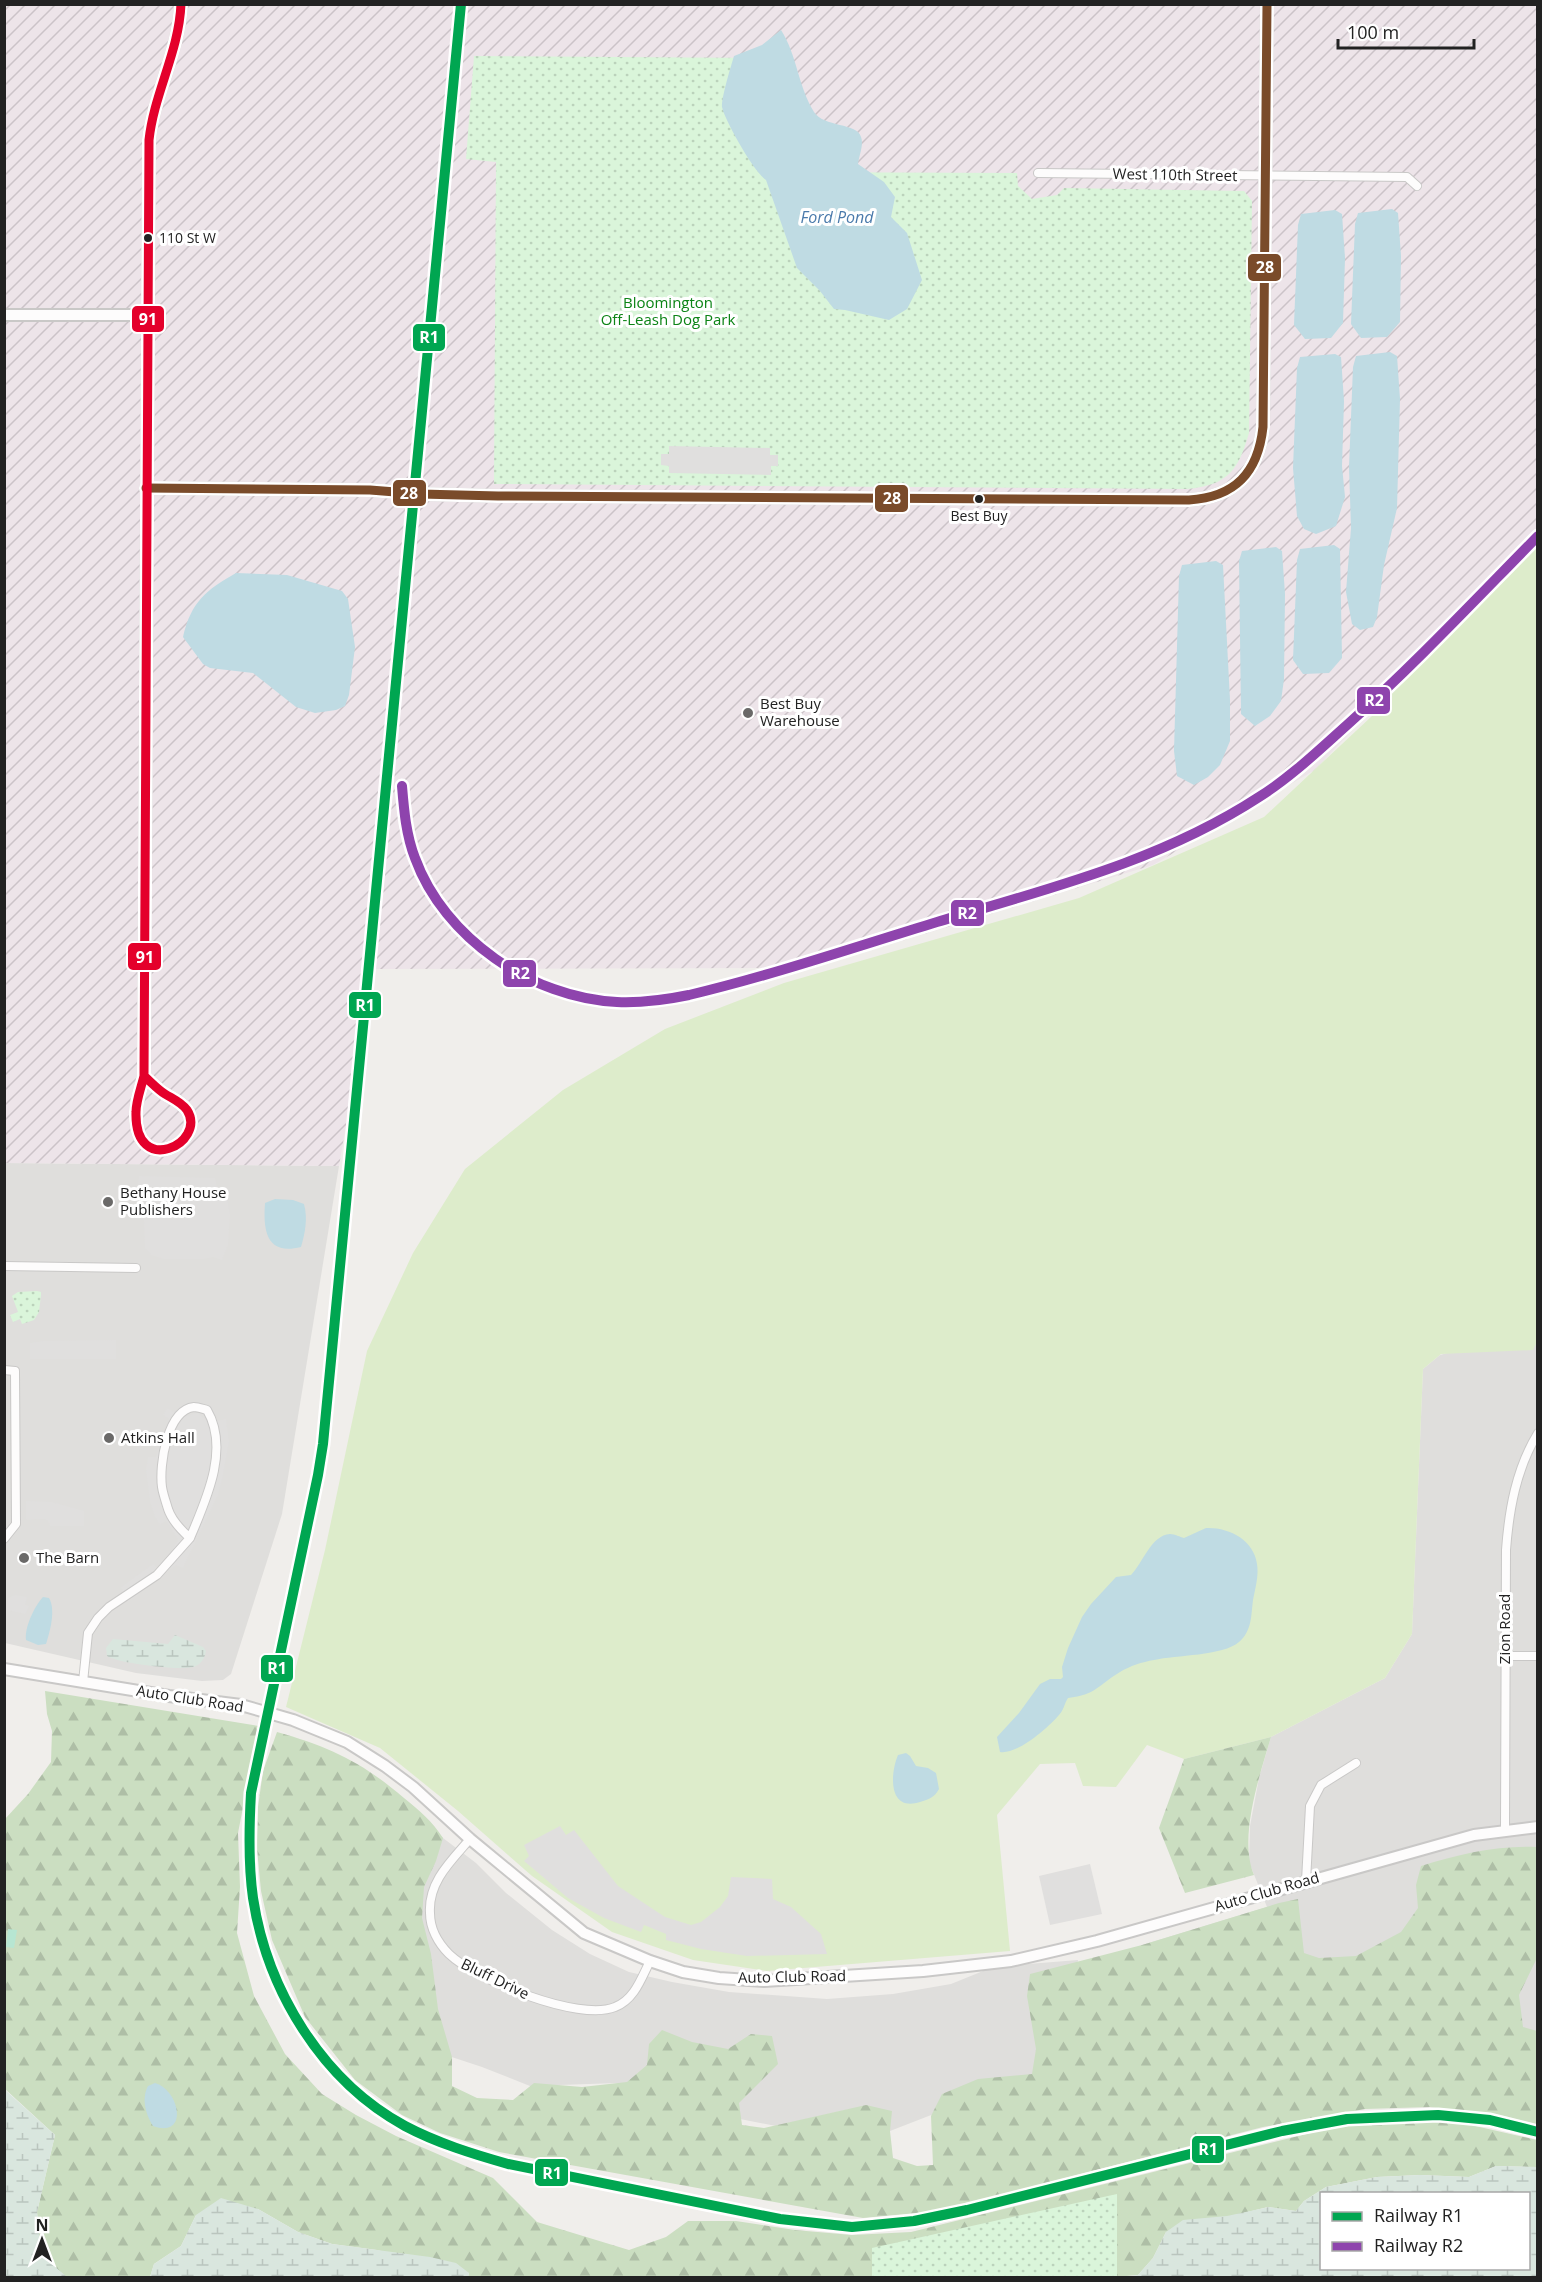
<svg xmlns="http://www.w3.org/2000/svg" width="1542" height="2282" viewBox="0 0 1542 2282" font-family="'Open Sans',sans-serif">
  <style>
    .residential { fill: #dfdedc }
    .industrial { fill: url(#industrial-furrows) }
    .grass { fill: #ddeccb }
    .forest { fill: url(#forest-firs) }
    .wetland { fill: url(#wetland-marsh); fill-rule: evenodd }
    .park { fill: url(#park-dots) }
    .pitch { fill: #b7e6d2 }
    .parking { fill: #e0dfde }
    .water { fill: #bfdbe3 }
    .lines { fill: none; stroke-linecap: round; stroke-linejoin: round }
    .minor-casing { stroke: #c9c8c7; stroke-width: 10 }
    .tertiary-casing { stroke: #c9c8c7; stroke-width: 14 }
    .minor { stroke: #fdfcfc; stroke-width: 8 }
    .tertiary { stroke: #fdfcfc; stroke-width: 10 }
    .bus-1-casing { stroke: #fff; stroke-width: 14 }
    .bus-2-casing { stroke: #fff; stroke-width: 14 }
    .bus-1 { stroke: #7a4b2a; stroke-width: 9 }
    .bus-2 { stroke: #e4002b; stroke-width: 9 }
    .rail-1-casing { stroke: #fff; stroke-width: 15 }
    .rail-2-casing { stroke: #fff; stroke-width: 15 }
    .rail-1 { stroke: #00a651; stroke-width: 10 }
    .rail-2 { stroke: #8e44ad; stroke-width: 10 }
    .bus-dot { fill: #222; stroke: #fff; stroke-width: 2 }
    .poi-dot { fill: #6a6968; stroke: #fff; stroke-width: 2 }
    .labels { text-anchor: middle; stroke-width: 6; stroke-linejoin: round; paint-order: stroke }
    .bus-label { font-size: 14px; fill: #222; stroke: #fff; text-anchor: start }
    .street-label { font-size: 15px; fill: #222; stroke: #fff }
    .park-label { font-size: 15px; fill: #0c8416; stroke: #fff }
    .poi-label { font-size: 15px; fill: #222; stroke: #fff; text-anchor: start }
    .water-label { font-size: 16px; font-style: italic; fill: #4a7aab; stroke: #fff }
    .line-badge { stroke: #fff; stroke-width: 2 }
    .badge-label { font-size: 16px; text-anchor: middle; font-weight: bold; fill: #fff }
  </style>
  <defs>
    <pattern id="industrial-furrows" width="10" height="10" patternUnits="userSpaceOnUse" patternTransform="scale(1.5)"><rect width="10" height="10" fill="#ede4e9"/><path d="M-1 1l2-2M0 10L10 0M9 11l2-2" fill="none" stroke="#cbc3c8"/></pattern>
    <pattern id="forest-firs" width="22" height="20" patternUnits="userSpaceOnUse" patternTransform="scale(1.5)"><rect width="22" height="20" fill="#cbdec1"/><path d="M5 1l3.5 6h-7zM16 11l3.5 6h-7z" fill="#aebea6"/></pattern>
    <pattern id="wetland-marsh" width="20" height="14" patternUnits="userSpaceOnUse" patternTransform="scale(1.5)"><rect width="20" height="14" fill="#d9e6de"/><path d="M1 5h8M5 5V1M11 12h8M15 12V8" fill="none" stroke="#bac5be"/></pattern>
    <pattern id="park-dots" width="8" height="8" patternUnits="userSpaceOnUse" patternTransform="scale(1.5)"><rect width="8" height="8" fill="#daf5da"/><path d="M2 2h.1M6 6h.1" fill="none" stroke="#bbd2bb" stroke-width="1.8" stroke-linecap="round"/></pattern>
  </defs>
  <rect width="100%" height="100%" fill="#f0eeeb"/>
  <g class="residential">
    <path d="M4,1163L339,1166L282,1514L231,1674L223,1680L202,1681L136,1673L5,1643Z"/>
    <path d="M1537,1329V2059L1142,1945L1267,1907L1249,1862L1250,1826L1259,1778L1271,1737L1385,1678L1412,1634L1423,1369L1440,1355Z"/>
    <path d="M411,1804L443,1838L476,1863L506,1893L552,1930L590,1954L629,1972L672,1982L729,1992L827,1999L893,1994L951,1984L993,1967L1078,1960L1060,2065L890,2131L850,2109L776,2126L715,2114L618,2083L530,2086L482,2067L394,2038Z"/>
  </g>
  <path class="industrial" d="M5,5H1537V545L1454,626L1313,771L1153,865L812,968L373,969L339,1166L5,1163Z"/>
  <path class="grass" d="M1537,544V1342L1533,1350L1441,1354L1423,1369L1412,1634L1385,1678L1271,1737L1184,1759L1147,1745L1116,1787L1083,1786L1075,1763L1040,1764L997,1815L1010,1951L767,1971L693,1960L612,1932L532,1876L458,1811L380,1748L286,1707L325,1550L367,1351L413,1253L465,1169L563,1090L665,1029L784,983L1079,898L1264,817L1372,716L1448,631Z"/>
  <g class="forest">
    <path d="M45,1691L259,1726L238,1833L240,1887L237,1933L254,1996L285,2054L322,2094L356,2115L396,2136L493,2178L537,2222L629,2250L666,2237L688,2221H736L795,2230L852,2235L911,2232L1335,2127L1407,2121L1462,2123L1537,2140V2167L1496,2166L1469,2177L1420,2175L1377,2177L1326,2187L1304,2201L1296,2211L1268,2207L1166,2232L1153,2258L1138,2275L1115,2277H468L469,2273L377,2250L332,2244L298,2232L258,2209L196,2215L181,2246L154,2264L150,2277L67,2278L41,2255L37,2212L55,2135L5,2089V1819L28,1794L51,1762L52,1731L47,1714Z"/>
    <path d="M277,1732C330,1747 362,1762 404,1798C419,1810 432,1821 443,1838L436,1861L424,1887L422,1918L431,1954L438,2009L452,2057V2086L477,2098L513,2100L534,2083L582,2087L627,2082L647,2065L649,2044L662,2030L692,2042L728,2049L751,2034L772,2036L778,2064L739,2103L742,2125L764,2128L866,2105L892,2111L890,2131L893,2158L917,2166L933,2165L931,2116L942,2094L978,2079L1032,2074L1036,2049L1027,1996L1030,1974L1142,1945L1279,1903L1298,1899L1304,1953L1319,1958L1356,1956L1401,1932L1418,1908L1416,1885L1421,1866C1459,1854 1498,1845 1537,1847V1958L1519,1995L1523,2027L1537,2031V2125L1503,2117L1430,2107L1365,2109L1263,2127L938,2211L863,2218L499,2152L440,2133L402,2115L355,2080L305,2017L272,1940L261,1891L257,1849L258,1807L263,1771Z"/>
    <path d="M1271,1737C1260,1775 1238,1837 1254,1875L1185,1893L1159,1828L1184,1759Z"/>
  </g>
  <g class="wetland">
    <path d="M175,1635L203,1647L206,1651C205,1657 202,1663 196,1666C184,1672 117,1663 107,1656L106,1648L113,1639L168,1644Z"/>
    <path d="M4,2089L55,2135L37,2212L41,2255L67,2277H5Z"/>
    <path d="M1496,2166L1537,2167V2277L1115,2278L1138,2275L1153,2258L1166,2232L1183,2220L1227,2216L1269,2207L1296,2211L1304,2201L1326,2187L1377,2177L1420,2175L1469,2177ZM1322,2194H1528V2268H1322Z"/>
    <path d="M221,2198L258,2209L298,2232L332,2244L430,2257L456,2263L469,2273L468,2277H150L154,2264L181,2246L196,2215Z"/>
  </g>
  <g class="park">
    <path d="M474,56L769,58L770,172L1017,173L1018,186L1032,199L1057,195L1064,188L1244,191L1252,201L1249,433C1238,471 1228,485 1187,489L494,484L496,162L466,159Z"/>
    <path d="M37,1291L41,1292V1295L39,1312L34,1320L22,1324L20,1319L13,1322L10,1315L18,1312L12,1296L18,1292Z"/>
    <path d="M1117,2194V2277H872V2248Z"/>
  </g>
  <path class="pitch" d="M8,1929L17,1930L14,1948L6,1947Z"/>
  <g class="parking">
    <path d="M669,446L770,448V455H778V466H771V475L669,473V466L661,465V454H669Z"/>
    <path d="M139,1176L215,1178L218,1193L226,1192L230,1214L228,1245L222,1260L213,1257L203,1259H164L151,1255L145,1248L144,1220L137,1219V1195Z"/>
    <path d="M116,1340V1359H30V1343L44,1341Z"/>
    <path d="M167,1408L184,1417L198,1413L210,1423L226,1419L229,1442L223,1475L218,1495L183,1568L176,1565L128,1602L121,1587L153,1564L157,1568L163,1565L178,1540L166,1521L160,1525L155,1517L150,1502L146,1470L148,1457H156L169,1419L163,1415Z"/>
    <path d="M26,1501L52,1502L84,1511V1526H50L48,1521L44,1519L26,1520Z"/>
    <path d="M15,1595L27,1597L25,1605L29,1606L25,1614L7,1610L8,1598Z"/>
    <path d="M560,1826L566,1835L574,1830L618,1886L665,1917L691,1925L701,1922L720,1907L728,1896L731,1877L772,1879L773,1899L791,1907L821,1934L827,1954L747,1956L701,1949L666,1940V1934L644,1925L641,1932L604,1918L568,1898L524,1861L529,1856L524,1845Z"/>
    <path d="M1090,1864L1102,1914L1050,1925L1039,1876Z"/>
  </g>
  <g class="water">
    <path d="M781,30C797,55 798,86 814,112C823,127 858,123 861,137C864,144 859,156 858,164L884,182L895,197L891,217L907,233L922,280L907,309L889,320L845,310L834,309L820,291L797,268L766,180C754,172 725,121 722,107C721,99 731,66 734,56L762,45Z"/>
    <path d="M1392,209L1398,213L1401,256L1400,322L1387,337L1361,338L1351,324L1355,224L1358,213Z"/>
    <path d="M1335,210L1342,214L1345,258L1343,323L1331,338L1305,339L1294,325L1298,225L1301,214Z"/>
    <path d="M1390,352L1397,356L1400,399L1397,508L1384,565L1377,617L1373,627L1360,630L1352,624L1346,592L1351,528L1349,467L1353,367L1356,356Z"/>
    <path d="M1335,354L1341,357L1344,401L1342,466L1345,497L1336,526L1316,534L1304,529L1297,516L1293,468L1297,368L1300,357Z"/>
    <path d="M1334,545L1340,549L1342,658L1329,673L1303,674L1293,660L1297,560L1300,549Z"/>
    <path d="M1276,547L1282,551L1285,594L1284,679L1281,701L1270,716L1255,726L1241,714L1239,561L1242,551Z"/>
    <path d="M1216,561L1223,565L1230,700V741L1220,765L1208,777L1194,785L1177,776L1174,751L1179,576L1182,565Z"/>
    <path d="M236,573L287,575L342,591L348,599L355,647L349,695L345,706L336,710L315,713L296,707L253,673L210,668L203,664L183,637C191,602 206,590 236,573Z"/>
    <path d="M275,1199L293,1200L304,1204C308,1219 305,1233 301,1247C266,1256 263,1230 265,1203Z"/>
    <path d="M1206,1528C1229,1527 1254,1540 1257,1564C1259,1576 1255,1589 1253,1600C1251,1616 1252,1631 1239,1642C1223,1656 1176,1655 1154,1660C1142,1662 1130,1666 1120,1672C1098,1685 1096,1695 1068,1698C1064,1704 1064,1710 1059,1715C1048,1728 1017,1755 1000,1752L997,1737L1019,1713L1040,1684L1050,1679H1061L1063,1677L1062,1667L1068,1648L1082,1617L1091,1604L1116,1577L1131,1575C1143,1563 1151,1535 1170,1534C1175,1534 1180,1537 1184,1538Z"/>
    <path d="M43,1597L49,1598C56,1610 50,1631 46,1644L38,1645L26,1640C24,1628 35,1605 43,1597Z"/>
    <path d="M906,1753L910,1756L916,1766L928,1768L936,1773L939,1789C934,1798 929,1799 920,1802C888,1812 890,1774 898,1755Z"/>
    <path d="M155,2083C180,2090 189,2139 153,2126C146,2115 141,2099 148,2086Z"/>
  </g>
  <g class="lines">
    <defs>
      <g id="minor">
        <path d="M1038,173L1407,177L1417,186"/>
        <path d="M4,1266L136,1268"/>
        <path d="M4,1370L15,1371L16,1524L4,1539"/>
        <path d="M1505,1656H1538"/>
        <path d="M83,1682L88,1633L98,1618L109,1607L157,1575L190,1538C181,1530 172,1521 168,1509C166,1502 163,1494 162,1487C159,1465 167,1410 194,1407C198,1407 203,1409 207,1410C230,1449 206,1500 190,1538"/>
        <path d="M1505,1829L1506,1550C1509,1510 1516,1469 1538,1433"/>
        <path d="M470,1839C451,1861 428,1882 430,1913C430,1928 438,1943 449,1954C476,1980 579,2022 615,2007C634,2000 641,1979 650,1961"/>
        <path d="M1306,1881L1310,1806L1321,1785L1356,1763"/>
      </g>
      <g id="tertiary">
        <path d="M4,315H149"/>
        <path d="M146,488L370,490L421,494L498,496L1189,500C1235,497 1258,473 1263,427L1267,4"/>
        <path d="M144,1076C151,1082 157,1089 165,1094C173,1099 181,1102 187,1110C208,1143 134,1179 136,1112C136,1101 141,1088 144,1076L149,140C154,93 179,52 181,4"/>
        <path d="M4,1669L169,1696L241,1705L293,1720L347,1742L385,1766L413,1787L470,1839L584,1933L650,1961L683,1972L719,1978L764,1981L923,1971L1011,1961L1097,1941L1474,1835L1538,1827"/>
      </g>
    </defs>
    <use href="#minor" class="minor-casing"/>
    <use href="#tertiary" class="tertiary-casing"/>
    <use href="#minor" class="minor"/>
    <use href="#tertiary" class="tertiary"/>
    <defs>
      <path id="bus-1" d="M146,488L370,490L421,494L498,496L1189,500C1235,497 1258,473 1263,427L1267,4"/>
      <path id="bus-2" d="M144,1076C151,1082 157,1089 165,1094C173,1099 181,1102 187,1110C208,1143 134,1179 136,1112C136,1101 141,1088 144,1076L149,140C154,93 179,52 181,4"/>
    </defs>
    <use href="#bus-1" class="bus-1-casing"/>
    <use href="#bus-2" class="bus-2-casing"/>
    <use href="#bus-1" class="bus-1"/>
    <use href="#bus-2" class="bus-2"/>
    <defs>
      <path id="rail-1" d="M461,4L323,1444L318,1475L251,1793C249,1828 248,1863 253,1898C267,1990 322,2081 405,2126C437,2143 473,2154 508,2164L780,2219L852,2227L914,2221L967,2210L1282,2131L1347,2119L1438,2115L1490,2120L1538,2132"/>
      <path id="rail-2" d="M402,786C404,810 406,835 415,858C444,938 532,998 617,1002C641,1003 665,1000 689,995C773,975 855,947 937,922C1047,889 1161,861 1259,797C1291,777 1319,750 1347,725C1414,665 1475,600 1538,536"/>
    </defs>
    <use href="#rail-1" class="rail-1-casing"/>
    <use href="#rail-2" class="rail-2-casing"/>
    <use href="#rail-1" class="rail-1"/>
    <use href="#rail-2" class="rail-2"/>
  </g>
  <g class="bus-dot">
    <circle cx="148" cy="238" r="5"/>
    <circle cx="979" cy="499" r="5"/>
  </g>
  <g class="poi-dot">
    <circle cx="748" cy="713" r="6"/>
    <circle cx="108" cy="1202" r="6"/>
    <circle cx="109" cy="1438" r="6"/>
    <circle cx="24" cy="1558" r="6"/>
  </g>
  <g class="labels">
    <g class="bus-label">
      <text x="159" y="243">110 St W</text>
      <text x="979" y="521" text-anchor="middle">Best Buy</text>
    </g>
    <g class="street-label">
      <text transform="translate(1175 175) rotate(1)" y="5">West 110th Street</text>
      <text transform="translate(1505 1629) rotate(-90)" y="5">Zion Road</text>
      <text transform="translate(190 1699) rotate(9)" y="5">Auto Club Road</text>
      <text transform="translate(1267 1892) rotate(-16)" y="5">Auto Club Road</text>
      <text transform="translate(792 1977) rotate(-1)" y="5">Auto Club Road</text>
      <text transform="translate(495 1979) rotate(26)" y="5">Bluff Drive</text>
    </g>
    <g class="park-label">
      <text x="668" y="308">Bloomington<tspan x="668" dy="17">Off-Leash Dog Park</tspan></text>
    </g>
    <g class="poi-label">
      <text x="760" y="709">Best Buy<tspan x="760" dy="17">Warehouse</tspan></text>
      <text x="120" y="1198">Bethany House<tspan x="120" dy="17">Publishers</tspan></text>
      <text x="121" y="1443">Atkins Hall</text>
      <text x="36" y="1563">The Barn</text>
    </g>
    <g class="water-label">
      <text x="837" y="223">Ford Pond</text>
    </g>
  </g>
  <g class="line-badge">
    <rect x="1247" y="253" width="35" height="29" rx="6" fill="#7a4b2a"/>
    <rect x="131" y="305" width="34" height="28" rx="6" fill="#e4002b"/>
    <rect x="412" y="323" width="34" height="29" rx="6" fill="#00a651"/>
    <rect x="392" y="479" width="35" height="28" rx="6" fill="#7a4b2a"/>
    <rect x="874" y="484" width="35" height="29" rx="6" fill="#7a4b2a"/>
    <rect x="1356" y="686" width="35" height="29" rx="6" fill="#8e44ad"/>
    <rect x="950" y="899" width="35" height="28" rx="6" fill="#8e44ad"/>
    <rect x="127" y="942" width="35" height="29" rx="6" fill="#e4002b"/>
    <rect x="502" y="959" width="35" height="29" rx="6" fill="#8e44ad"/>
    <rect x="348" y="991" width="34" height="28" rx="6" fill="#00a651"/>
    <rect x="260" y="1654" width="34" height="29" rx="6" fill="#00a651"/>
    <rect x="1191" y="2135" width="34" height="29" rx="6" fill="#00a651"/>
    <rect x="534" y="2158" width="35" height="29" rx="6" fill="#00a651"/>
  </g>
  <g class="badge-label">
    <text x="1265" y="273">28</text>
    <text x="148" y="325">91</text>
    <text x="429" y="343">R1</text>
    <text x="409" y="499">28</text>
    <text x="892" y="504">28</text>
    <text x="1374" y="706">R2</text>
    <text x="967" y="919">R2</text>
    <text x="145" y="963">91</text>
    <text x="520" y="979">R2</text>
    <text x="365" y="1011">R1</text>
    <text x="277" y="1674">R1</text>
    <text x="1208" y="2155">R1</text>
    <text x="552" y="2179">R1</text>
  </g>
  <rect width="1542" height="2282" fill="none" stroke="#222222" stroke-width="12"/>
  <rect x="1320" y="2192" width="210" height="78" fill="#ffffff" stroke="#a7a7a7" stroke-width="1.5"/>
  <rect x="1332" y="2212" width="30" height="9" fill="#00a651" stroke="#a7a7a7" stroke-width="1.5"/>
  <text x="1374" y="2222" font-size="18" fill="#222222">Railway R1</text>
  <rect x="1332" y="2242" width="30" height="9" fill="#8e44ad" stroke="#a7a7a7" stroke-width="1.5"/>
  <text x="1374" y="2252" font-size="18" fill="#222222">Railway R2</text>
  <g transform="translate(42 2240)" stroke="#ffffff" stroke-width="4.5" paint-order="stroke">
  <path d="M0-4.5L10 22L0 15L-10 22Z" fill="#222222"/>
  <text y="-9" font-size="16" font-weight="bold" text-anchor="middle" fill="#222222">N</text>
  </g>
  <path d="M1338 39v9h136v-9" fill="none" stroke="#222222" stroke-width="3"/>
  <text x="1347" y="39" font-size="18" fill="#222222" stroke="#ffffff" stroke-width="4.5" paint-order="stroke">100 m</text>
</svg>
